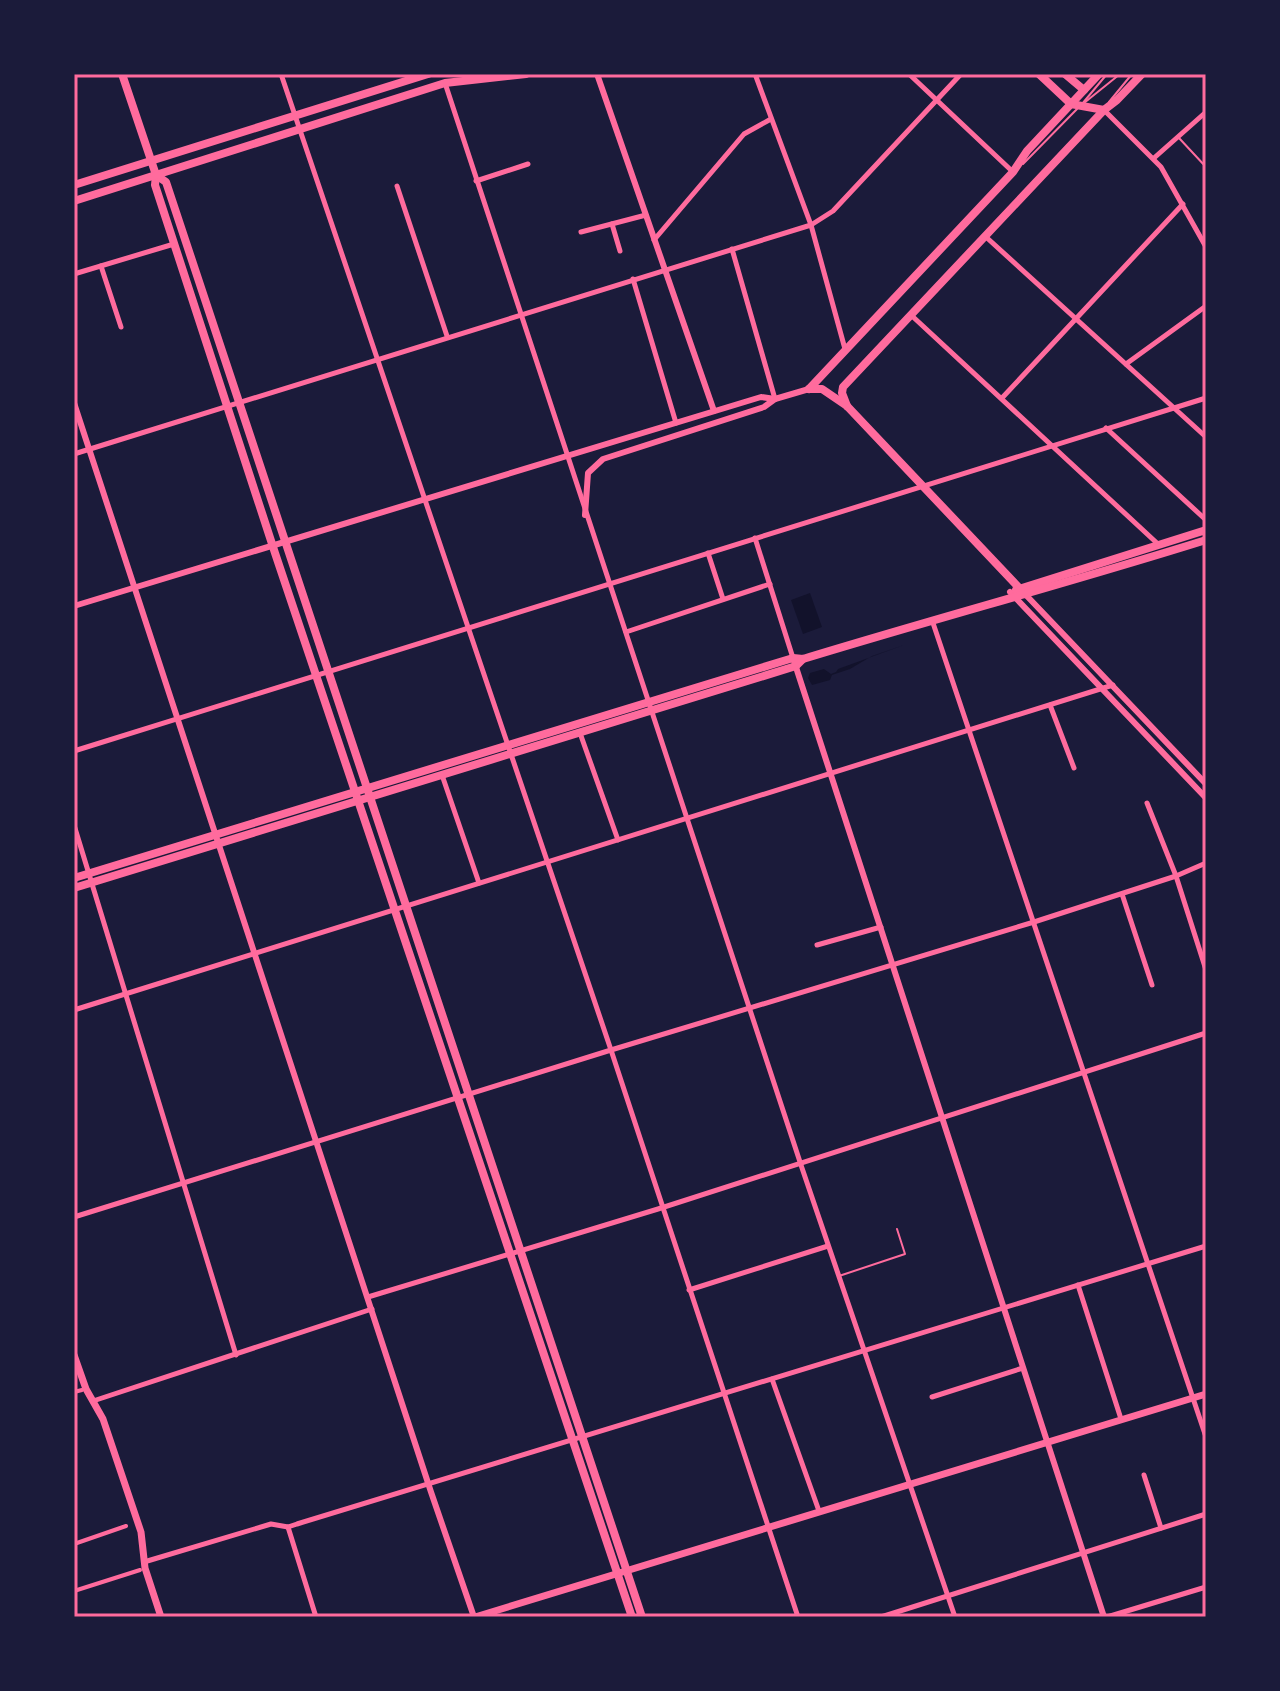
<svg xmlns="http://www.w3.org/2000/svg" width="1280" height="1691" viewBox="0 0 1280 1691" font-family="Ubuntu,sans-serif">
  <style>
    .water { fill: #12122b }
    .lines { fill: none; stroke-linecap: round; stroke-linejoin: round }
    .service { stroke: #ff6b9d; stroke-width: 2 }
    .pedestrian { stroke: #ff6b9d; stroke-width: 4 }
    .minor { stroke: #ff6b9d; stroke-width: 5 }
    .tertiary { stroke: #ff6b9d; stroke-width: 6 }
    .secondary { stroke: #ff6b9d; stroke-width: 7 }
    .primary { stroke: #ff6b9d; stroke-width: 8 }
    .neatline { fill: none; stroke: #ff6b9d; stroke-width: 3 }
  </style>
  <rect width="100%" height="100%" fill="#1b1b3a"/>
  <g class="water">
    <path d="M810,593L822,627L803,634L791,600Z"/>
    <path d="M904,645L872,656L850,669L832,675L830,680L812,685L808,678L810,673L824,669L831,674L836,672L838,669Z"/>
  </g>
  <g class="lines">
    <g class="service">
      <path d="M1109,102L1132,74"/>
      <path d="M1084,103L1120,74"/>
      <path d="M1082,104L1107,74"/>
      <path d="M1179,138L1206,167"/>
      <path d="M1023,164L1078,108"/>
      <path d="M839,1276L905,1254L897,1229"/>
    </g>
    <g class="pedestrian">
      <path d="M74,1392L82,1390"/>
      <path d="M74,1544L126,1526"/>
      <path d="M74,1591L140,1570"/>
    </g>
    <g class="minor">
      <path d="M281,74L611,1050L798,1617"/>
      <path d="M755,74L811,225L845,349"/>
      <path d="M909,74L1013,172"/>
      <path d="M445,83L802,1168L955,1617"/>
      <path d="M1104,110L1161,167L1206,247"/>
      <path d="M1154,158L1206,112"/>
      <path d="M476,181L528,164"/>
      <path d="M397,186L447,336"/>
      <path d="M612,224L620,251"/>
      <path d="M581,232L646,215"/>
      <path d="M986,237L1206,437"/>
      <path d="M654,240L744,134L771,119"/>
      <path d="M732,249L775,399"/>
      <path d="M101,266L121,327"/>
      <path d="M74,274L174,244"/>
      <path d="M633,279L676,423"/>
      <path d="M911,315L1159,545"/>
      <path d="M1126,364L1206,306"/>
      <path d="M1002,398L1183,204"/>
      <path d="M1106,428L1206,520"/>
      <path d="M74,454L811,225L833,211L961,74"/>
      <path d="M755,538L793,658"/>
      <path d="M708,553L723,599"/>
      <path d="M932,620L1206,1437"/>
      <path d="M626,632L770,584"/>
      <path d="M1050,705L1074,768"/>
      <path d="M580,733L618,840"/>
      <path d="M74,751L1206,398"/>
      <path d="M442,775L479,883"/>
      <path d="M1147,803L1176,876L1206,970"/>
      <path d="M74,825L236,1355"/>
      <path d="M1122,894L1152,985"/>
      <path d="M817,945L881,927"/>
      <path d="M74,1010L1113,685"/>
      <path d="M74,1217L611,1050L1034,922L1176,876L1206,863"/>
      <path d="M1078,1285L1121,1419"/>
      <path d="M689,1290L828,1246"/>
      <path d="M368,1297L658,1209L1206,1033"/>
      <path d="M772,1379L819,1511"/>
      <path d="M932,1397L1023,1368"/>
      <path d="M93,1401L372,1309"/>
      <path d="M1144,1475L1161,1528"/>
      <path d="M288,1527L316,1617"/>
      <path d="M144,1562L271,1524L288,1527L297,1524L1206,1246"/>
      <path d="M881,1617L1206,1514"/>
      <path d="M1107,1617L1206,1587"/>
    </g>
    <g class="tertiary">
      <path d="M597,74L714,411"/>
      <path d="M74,403L431,1492L474,1617"/>
      <path d="M585,515L588,473L603,459L764,407L775,399"/>
      <path d="M1010,592L1206,798"/>
      <path d="M1025,594L1206,784"/>
      <path d="M74,606L761,397L775,399L809,389"/>
      <path d="M793,658L1104,1617"/>
    </g>
    <g class="secondary">
      <path d="M74,1355L86,1389L103,1419L141,1532L145,1568L161,1617"/>
      <path d="M475,1617L1206,1394"/>
    </g>
    <g class="primary">
      <path d="M122,74L156,175L155,185L275,553L632,1617"/>
      <path d="M1039,74L1071,104L1104,110"/>
      <path d="M1065,74L1084,90"/>
      <path d="M156,175L166,182L642,1617"/>
      <path d="M74,185L428,74"/>
      <path d="M74,201L445,83L526,74"/>
      <path d="M809,389L1013,172L1027,151L1099,74"/>
      <path d="M809,389H822L847,406L1025,594"/>
      <path d="M847,406L842,393L843,387L1104,110L1117,100L1142,74"/>
      <path d="M1016,590L1206,530"/>
      <path d="M74,878L793,658L803,659C937,618 1072,582 1206,540"/>
      <path d="M74,888L796,666L803,659"/>
    </g>
  </g>
  <rect width="1280" height="1691" fill="none" stroke="#1b1b3a" stroke-width="152"/>
  <rect x="76" y="76" width="1128" height="1539" class="neatline"/>
</svg>
